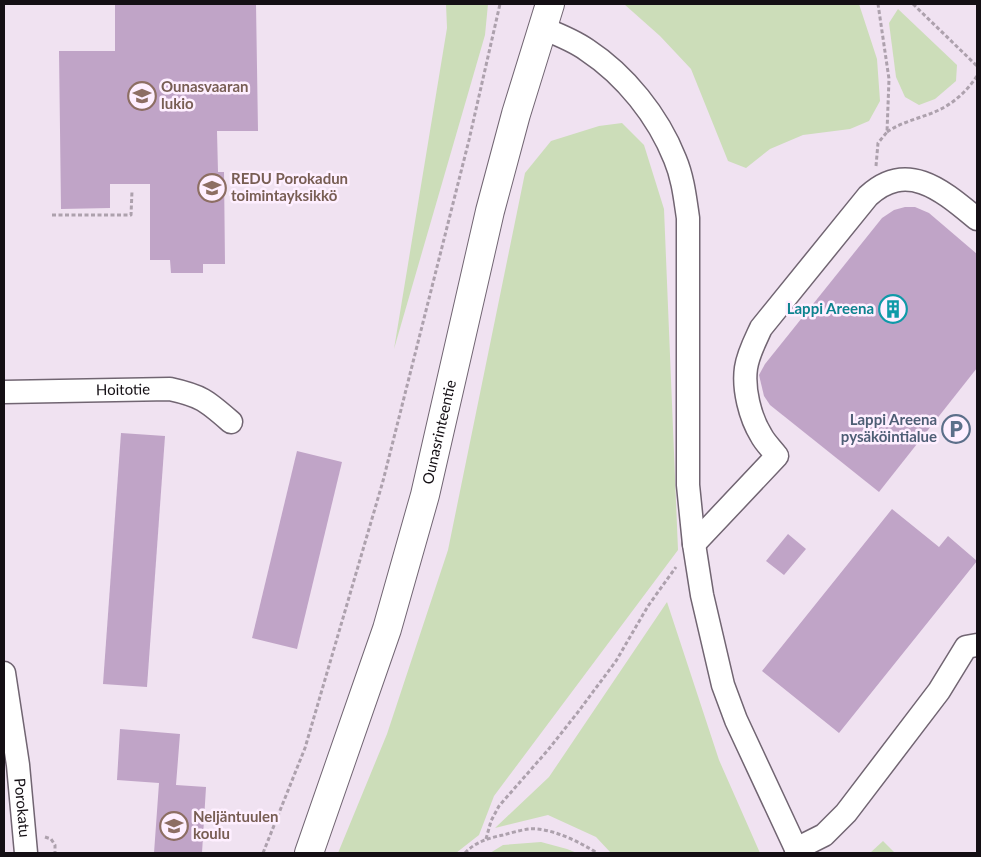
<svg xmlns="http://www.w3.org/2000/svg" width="981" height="857" viewBox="0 0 981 857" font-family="Lato,sans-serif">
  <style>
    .green { fill: #ccddb9 }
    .building { fill: #c0a4c7 }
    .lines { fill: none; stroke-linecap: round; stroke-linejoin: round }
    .minor-casing { stroke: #716572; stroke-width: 25 }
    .tertiary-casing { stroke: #716572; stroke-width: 30 }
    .path { stroke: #ada1ad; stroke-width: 3; stroke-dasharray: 4 2.5; stroke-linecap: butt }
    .minor { stroke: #fff; stroke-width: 22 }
    .tertiary { stroke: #fff; stroke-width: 28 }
    .labels { text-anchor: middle; stroke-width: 5; stroke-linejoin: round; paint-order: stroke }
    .education-label { font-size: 15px; font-weight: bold; fill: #785e54; stroke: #feefff; text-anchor: start }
    .culture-label { font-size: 15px; font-weight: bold; fill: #0d838f; stroke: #feefff; text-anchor: end }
    .street-label { font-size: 15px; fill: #140f14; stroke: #feefff }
    .service-label { font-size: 15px; font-weight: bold; fill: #4e5e75; stroke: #feefff; text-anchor: end }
  </style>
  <rect width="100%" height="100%" fill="#f0e2f1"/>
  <g class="green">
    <path d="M446,4H488L485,35L394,349L447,28Z"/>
    <path d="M624,4H859L877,59L880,101L869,121L850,129L803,135L770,149L746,168L728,161L691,69L660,36Z"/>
    <path d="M898,9L957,65L956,81L935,99L919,105L905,97L896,77L889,23Z"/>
    <path d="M622,123L644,145L664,209L678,550L494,796L479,835L456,853H338L387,734L448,550L525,173L551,141L599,126Z"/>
    <path d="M667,602L719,760L760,853H611L596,837L548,815L495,828L549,777Z"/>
    <path d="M883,841L895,853H870Z"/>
    <path d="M541,842L567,849L577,853H490L503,845Z"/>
  </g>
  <g class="building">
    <path d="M115,4H256L258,131H217L218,172H224L225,264H203V273H171L170,260H150V184H110V208L61,209L59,51H115Z"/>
    <path d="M905,207H915L929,213L977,254V368L879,492L770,405L764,396L759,375L765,364L882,218L894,210Z"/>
    <path d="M121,433L165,436L147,687L103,684Z"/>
    <path d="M297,451L342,462L297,649L252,638Z"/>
    <path d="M892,509L939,547L948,536L977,561L839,733L762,671Z"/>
    <path d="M788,534L806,549L784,575L766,561Z"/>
    <path d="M120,729L180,734L176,785L206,787L202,853H154L159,783L117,780Z"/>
  </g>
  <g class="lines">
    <defs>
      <g id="minor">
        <path d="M542,28C557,34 573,40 587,50C625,75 658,116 675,159C683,178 685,198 688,218V485L694,544L702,595L723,685L736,720L798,853"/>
        <path id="s1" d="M4,392L170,389C202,396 207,401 231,422"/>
        <path d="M694,544L777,456C772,449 765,443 761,435C750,417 743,389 746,368C748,354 755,341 761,328L868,196C908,159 944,192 977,219"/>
        <path id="s2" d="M4,673L18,765L26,853"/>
        <path d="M796,849L824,835L846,813L939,691L966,647L977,645"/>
      </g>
      <g id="tertiary">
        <path id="s3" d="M309,853L387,629L425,495L490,211L516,114L550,4"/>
      </g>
    </defs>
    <use href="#minor" class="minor-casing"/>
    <use href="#tertiary" class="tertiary-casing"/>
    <g class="path">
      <path d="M913,4L977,66"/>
      <path d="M887,132C903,121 922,118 939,110C954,103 968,90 977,76"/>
      <path d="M876,166L878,143L887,132L889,79L878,4"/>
      <path d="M52,215H131L132,191"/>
      <path d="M45,837L51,839L55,845V853"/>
      <path d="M486,839L491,821L499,806L548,750L578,712L616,661L648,606L676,567"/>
      <path d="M263,853L305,748L383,481L469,140L500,4"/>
      <path d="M465,853C475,842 489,838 503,835C511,833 520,830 529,829C550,827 580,842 597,853"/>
    </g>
    <use href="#minor" class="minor"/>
    <use href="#tertiary" class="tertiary"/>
  </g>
  <defs>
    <symbol id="school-ring" viewBox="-11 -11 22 22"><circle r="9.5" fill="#feefff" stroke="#8d6e63" stroke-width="1.5"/><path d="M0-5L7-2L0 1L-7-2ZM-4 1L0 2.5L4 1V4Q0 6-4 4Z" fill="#8d6e63"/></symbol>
    <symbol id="building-ring" viewBox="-11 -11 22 22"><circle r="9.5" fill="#feefff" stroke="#0f9aa8" stroke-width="1.5"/><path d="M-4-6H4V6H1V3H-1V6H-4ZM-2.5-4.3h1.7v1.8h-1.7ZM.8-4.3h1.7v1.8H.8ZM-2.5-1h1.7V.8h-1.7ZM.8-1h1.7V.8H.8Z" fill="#0f9aa8"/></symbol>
    <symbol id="parking-ring" viewBox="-11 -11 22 22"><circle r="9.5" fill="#feefff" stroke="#5c6f8a" stroke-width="1.5"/><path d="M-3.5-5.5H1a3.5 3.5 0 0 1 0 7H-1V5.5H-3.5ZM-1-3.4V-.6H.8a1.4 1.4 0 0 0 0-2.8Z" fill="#5c6f8a"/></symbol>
  </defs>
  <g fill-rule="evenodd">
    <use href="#school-ring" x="126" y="80" width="32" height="32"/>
    <use href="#school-ring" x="196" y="172" width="32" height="32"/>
    <use href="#building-ring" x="877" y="293" width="32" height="32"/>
    <use href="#parking-ring" x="940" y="413" width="32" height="32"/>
    <use href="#school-ring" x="158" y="810" width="32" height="32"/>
  </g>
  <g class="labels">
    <g class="education-label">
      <text x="161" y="92">Ounasvaaran<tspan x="161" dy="17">lukio</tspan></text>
      <text x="231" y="184">REDU Porokadun<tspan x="231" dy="17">toimintayksikkö</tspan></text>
      <text x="193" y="822">Neljäntuulen<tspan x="193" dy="17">koulu</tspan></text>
    </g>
    <g class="culture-label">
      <text x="874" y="314">Lappi Areena</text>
    </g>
    <g class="street-label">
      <text dy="5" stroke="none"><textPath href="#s1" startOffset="119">Hoitotie</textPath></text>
      <text dy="5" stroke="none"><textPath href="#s3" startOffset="441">Ounasrinteentie</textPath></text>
      <text dy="5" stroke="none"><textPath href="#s2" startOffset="136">Porokatu</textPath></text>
    </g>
    <g class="service-label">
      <text x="937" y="425">Lappi Areena<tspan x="937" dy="17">pysäköintialue</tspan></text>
    </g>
  </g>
  <rect width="981" height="857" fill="none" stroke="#140f14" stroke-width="10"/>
</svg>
